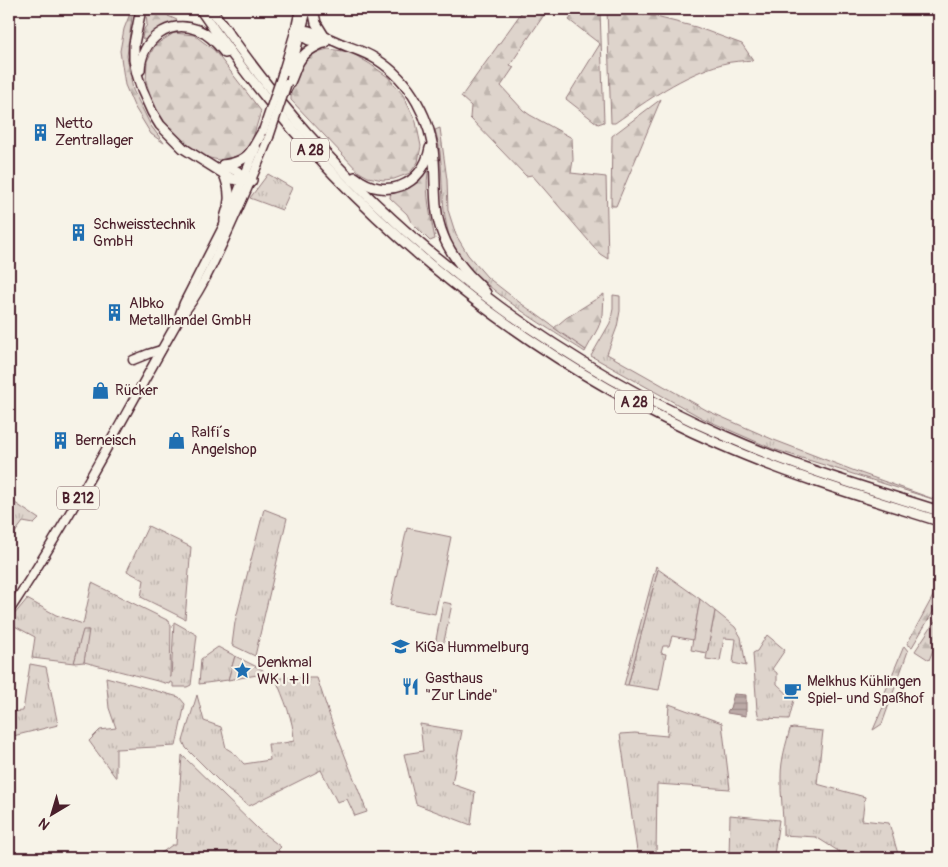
<svg xmlns="http://www.w3.org/2000/svg" width="948" height="867" viewBox="0 0 948 867" font-family="Pangolin,sans-serif">
  <style>
    .grass { fill: url(#grass-tufts); stroke: #947a7c }
    .forest { fill: url(#forest-firs); stroke: #947a7c }
    .garden { fill: #ded4cc; stroke: #947a7c }
    .water { fill: url(#water-rules); stroke: #8e7275 }
    .lines { fill: none; stroke-linecap: round; stroke-linejoin: round }
    .stream { stroke: #8e7275; stroke-width: 2 }
    .primary-casing { stroke: #4a1f2b; stroke-width: 11 }
    .motorway-casing { stroke: #4a1f2b; stroke-width: 12 }
    .primary { stroke: #f7f3e8; stroke-width: 8 }
    .motorway { stroke: #f7f3e8; stroke-width: 9 }
    .primary-bridge-casing { stroke: #4a1f2b; stroke-width: 11; stroke-linecap: butt }
    .primary-bridge { stroke: #f7f3e8; stroke-width: 8 }
    .labels { text-anchor: middle; stroke-width: 4.5; stroke-linejoin: round; paint-order: stroke }
    .shield { fill: #f7f3e8; stroke: #7e5f64; stroke-width: 1 }
    .shield-label { font-size: 14px; font-weight: bold; fill: #4a1f2b }
    .poi-label { font-size: 15px; fill: #4a1f2b; stroke: #f7f3e8; text-anchor: start }
  </style>
  <defs>
    <pattern id="grass-tufts" width="24" height="20" patternUnits="userSpaceOnUse" patternTransform="scale(1.25)"><rect width="24" height="20" fill="#ded4cc"/><path d="M3 7l-1-3M5 7V3M7 7l1-3M15 17l-1-3M17 17v-4M19 17l1-3" fill="none" stroke="#c0b6af"/></pattern>
    <pattern id="forest-firs" width="22" height="20" patternUnits="userSpaceOnUse" patternTransform="scale(1.25)"><rect width="22" height="20" fill="#ded4cc"/><path d="M5 1l3.5 6h-7zM16 11l3.5 6h-7z" fill="#c0b6af"/></pattern>
    <pattern id="water-rules" width="6" height="5" patternUnits="userSpaceOnUse" patternTransform="scale(1.25)"><rect width="6" height="5" fill="#bcaaa7"/><path d="M0 2.5h6" fill="none" stroke="#9b8a88"/></pattern>
  </defs>
  <rect width="100%" height="100%" fill="#f7f3e8"/>
  <filter id="ink" filterUnits="userSpaceOnUse"><feTurbulence type="fractalNoise" baseFrequency=".02" numOctaves="2"/><feDisplacementMap in="SourceGraphic" scale="10" xChannelSelector="R" yChannelSelector="G"/><feConvolveMatrix kernelMatrix="1 2 1 2 8 2 1 2 1" color-interpolation-filters="sRGB"/></filter>
  <g filter="url(#ink)">
    <g class="grass">
      <path d="M440,128L447,180L448,210L456,235L468,255L487,277L519,302L586,350L585,352C547,327 462,279 449,235C441,208 443,180 440,152C439,145 437,137 435,130Z"/>
      <path d="M268,174L292,188L282,210L250,198Z"/>
      <path d="M613,295L620,296V311L617,327L607,354L708,411L774,440L855,471L939,501L773,449L702,418L591,356L610,323L613,309Z"/>
      <path d="M9,499L39,519L34,524L23,522L11,538L9,536Z"/>
      <path d="M264,509L287,518L255,656L232,645L235,622Z"/>
      <path d="M148,526L191,547L185,619L141,597L144,580L127,571Z"/>
      <path d="M658,569L700,599L693,640L672,636L669,646H663L661,653L666,654L659,690L628,685Z"/>
      <path d="M92,583L169,621L171,626L170,677H171L174,622L197,635L191,685L187,687H173V683L170,682L169,684L84,662L88,630L83,631L74,663L32,658L35,637L9,623V621L27,599L56,615L83,624Z"/>
      <path d="M715,611L735,627L741,637L746,666L733,663L736,639L724,638L720,661L706,659Z"/>
      <path d="M767,635L785,650L772,669L777,673V684L794,700L789,719L759,718L757,710L753,653L757,651Z"/>
      <path d="M218,647L235,656L228,680L199,684L201,659Z"/>
      <path d="M30,664L46,667L58,725L9,737V712L23,711Z"/>
      <path d="M106,677L179,697L185,704L176,746L116,749V778L89,741L100,730L116,728L109,708Z"/>
      <path d="M282,678H317L331,720L367,812L355,816L347,799L337,802L321,770L249,806L228,790L186,748L183,741L197,695L204,721L221,727L226,748L234,753L244,764L270,760L268,744H278L294,741C294,720 283,698 276,679Z"/>
      <path d="M669,704L722,723L730,789L657,784L656,858H638L620,734L635,733L667,736Z"/>
      <path d="M420,724L462,731L452,784L475,792L471,825L416,804L404,754L423,751Z"/>
      <path d="M793,728L823,731L817,784L865,797L862,820L889,823L898,854L889,858H844L843,854L816,837L783,835C784,815 780,795 781,776C781,760 786,744 790,729Z"/>
      <path d="M182,755L259,830L281,847L278,850L285,858H162L160,854L172,845H176Z"/>
      <path d="M730,815L779,820L774,855L743,851L742,858H729Z"/>
    </g>
    <g class="forest">
      <path d="M130,9H133L127,56L133,90L151,126L164,143L151,134L134,106L125,85L120,51L124,29L129,16Z"/>
      <path d="M148,9H167L168,16L177,20L176,23C162,26 155,30 145,40L142,38L144,29L147,25L146,13Z"/>
      <path d="M524,9H548L510,65L514,67L501,86L523,110L530,115L572,138L573,160L571,173L606,177L608,259L600,254L532,175L526,176L470,118L471,106L461,97Z"/>
      <path d="M577,9H596L600,11L604,122L598,124L566,99L600,44L569,20Z"/>
      <path d="M607,9H624L696,27L742,44L753,60C743,61 732,61 722,64C682,75 648,100 615,123H611Z"/>
      <path d="M174,33L194,35L214,50L261,111L252,141L244,153L232,160H219L205,157L178,138L156,112L146,82L147,61L155,45Z"/>
      <path d="M328,49L350,52L370,64L388,77L403,95L416,122L421,146L418,162L410,173L394,179L383,180L368,177L359,172L291,100V92L303,63L313,53Z"/>
      <path d="M661,99L616,206H611L612,136Z"/>
      <path d="M425,171L428,172C425,194 431,218 435,239L430,241L411,222L407,214L390,198L391,189Z"/>
      <path d="M604,294L603,315L598,328L586,350L554,328L566,318Z"/>
      <path d="M656,566L658,569L628,685H624Z"/>
      <path d="M939,585V602L912,647L907,644Z"/>
      <path d="M939,615V636L929,660L915,651Z"/>
      <path d="M83,630H89L84,662L74,663Z"/>
      <path d="M904,646L908,651L882,724L873,730L883,707L881,702Z"/>
      <path d="M235,656L263,670V674L228,680Z"/>
    </g>
    <g class="garden">
      <path d="M407,528L451,537L435,614L390,605Z"/>
      <path d="M700,599L715,611L707,653L691,650Z"/>
      <path d="M443,602L452,604L443,646L435,645Z"/>
    </g>
    <path class="water" d="M734,694L746,695V716L727,713L728,710L730,708Z"/>
    <g class="lines">
      <path class="stream" d="M296,854L301,858"/>
      <defs>
        <g id="primary">
          <path d="M290,73L307,9"/>
          <path d="M282,75L295,32L300,9"/>
          <path d="M180,314L184,303L225,223L256,148"/>
          <path d="M133,360L148,354L161,350"/>
          <path d="M9,611C71,518 123,417 179,319C199,295 213,264 226,236C241,203 256,170 269,137"/>
        </g>
        <g id="motorway">
          <path d="M141,9L134,44V60L137,74L142,90L152,112L160,125L183,148L232,179L251,182"/>
          <path d="M200,9C330,201 509,352 721,445C791,476 866,498 939,521"/>
          <path d="M211,9C242,52 273,95 308,134C424,263 567,367 725,436C794,467 867,488 939,511"/>
          <path d="M313,9L316,23L324,36"/>
          <path d="M295,30H302L309,31C319,34 328,38 337,42C350,48 364,51 376,59C410,80 432,120 434,160C436,186 433,211 443,235C449,251 459,264 470,276C476,282 481,286 486,293"/>
          <path d="M295,32L309,40L325,43"/>
          <path d="M140,70C141,40 169,18 198,30C209,34 218,44 225,53"/>
          <path d="M285,91C290,84 292,78 295,70C300,55 310,49 323,43"/>
          <path d="M223,165C235,163 247,160 253,148C257,142 259,137 263,131"/>
          <path d="M223,165L233,169L252,180"/>
          <path d="M224,174C228,185 231,195 228,207C227,213 224,217 225,223"/>
          <path d="M355,177C385,201 423,186 430,148"/>
        </g>
      </defs>
      <use href="#primary" class="primary-casing"/>
      <use href="#motorway" class="motorway-casing"/>
      <use href="#primary" class="primary"/>
      <use href="#motorway" class="motorway"/>
      <defs>
        <g id="primary-bridge">
          <path d="M263,131L282,75"/>
          <path d="M269,137L287,83"/>
        </g>
      </defs>
      <use href="#primary-bridge" class="primary-bridge-casing"/>
      <use href="#primary-bridge" class="primary-bridge"/>
    </g>
  </g>
  <defs>
    <symbol id="building-bare" viewBox="-9 -9 18 18"><path d="M-4-6H4V6H1V3H-1V6H-4ZM-2.5-4.3h1.7v1.8h-1.7ZM.8-4.3h1.7v1.8H.8ZM-2.5-1h1.7V.8h-1.7ZM.8-1h1.7V.8H.8Z" fill="#1f6fb2" stroke="#f7f3e8" stroke-width="2.5" paint-order="stroke"/></symbol>
    <symbol id="shop-bare" viewBox="-9 -9 18 18"><path d="M-5-2.5h2.3a2.7 3.5 0 0 1 5.4 0H5L5.5 6h-11ZM-1.5-2.5h3a1.5 2.3 0 0 0-3 0Z" fill="#1f6fb2" stroke="#f7f3e8" stroke-width="2.5" paint-order="stroke"/></symbol>
    <symbol id="school-bare" viewBox="-9 -9 18 18"><path d="M0-5L7-2L0 1L-7-2ZM-4 1L0 2.5L4 1V4Q0 6-4 4Z" fill="#1f6fb2" stroke="#f7f3e8" stroke-width="2.5" paint-order="stroke"/></symbol>
    <symbol id="sight-bare" viewBox="-9 -9 18 18"><path d="M0-6L1.8-2.2L6-1.7L2.9 1.2L3.7 5.4L0 3.3L-3.7 5.4L-2.9 1.2L-6-1.7L-1.8-2.2Z" fill="#1f6fb2" stroke="#f7f3e8" stroke-width="2.5" paint-order="stroke"/></symbol>
    <symbol id="restaurant-bare" viewBox="-9 -9 18 18"><path d="M-5-6h1v4h1v-4h1v4h1v-4h1v5L-1.5 .5V6h-2V.5L-5-1ZM5-6V6H3V1.5H1.5Q1.5-4 5-6Z" fill="#1f6fb2" stroke="#f7f3e8" stroke-width="2.5" paint-order="stroke"/></symbol>
    <symbol id="cafe-bare" viewBox="-9 -9 18 18"><path d="M-5.5-4.5H6V0H3Q3 3.5 0 3.5H-2.5Q-5.5 3.5-5.5 0ZM3-3.2v2h1.7v-2ZM-6 4.5H4V6H-6Z" fill="#1f6fb2" stroke="#f7f3e8" stroke-width="2.5" paint-order="stroke"/></symbol>
  </defs>
  <g fill-rule="evenodd">
    <use href="#building-bare" x="28" y="120" width="25" height="25"/>
    <use href="#building-bare" x="66" y="220" width="25" height="25"/>
    <use href="#building-bare" x="102" y="300" width="25" height="25"/>
    <use href="#shop-bare" x="88" y="378" width="25" height="25"/>
    <use href="#building-bare" x="48" y="428" width="25" height="25"/>
    <use href="#shop-bare" x="164" y="428" width="25" height="25"/>
    <use href="#school-bare" x="388" y="634" width="25" height="25"/>
    <use href="#sight-bare" x="230" y="658" width="25" height="25"/>
    <use href="#restaurant-bare" x="398" y="674" width="25" height="25"/>
    <use href="#cafe-bare" x="780" y="678" width="25" height="25"/>
  </g>
  <g class="labels">
    <g class="shield">
      <rect x="291" y="138.5" width="38" height="23" rx="4"/>
      <rect x="615" y="390.5" width="38" height="23" rx="4"/>
      <rect x="57" y="486.5" width="42" height="23" rx="4"/>
    </g>
    <g class="shield-label">
      <text x="310" y="155">A 28</text>
      <text x="634" y="407">A 28</text>
      <text x="78" y="503">B 212</text>
    </g>
    <g class="poi-label">
      <text x="55" y="128">Netto<tspan x="55" dy="17">Zentrallager</tspan></text>
      <text x="93" y="229">Schweisstechnik<tspan x="93" dy="17">GmbH</tspan></text>
      <text x="129" y="308">Albko<tspan x="129" dy="17">Metallhandel GmbH</tspan></text>
      <text x="115" y="395">Rücker</text>
      <text x="191" y="437">Ralfi´s<tspan x="191" dy="17">Angelshop</tspan></text>
      <text x="75" y="445">Berneisch</text>
      <text x="415" y="652">KiGa Hummelburg</text>
      <text x="257" y="667">Denkmal<tspan x="257" dy="17">WK I + II</tspan></text>
      <text x="425" y="683">Gasthaus<tspan x="425" dy="17">"Zur Linde"</tspan></text>
      <text x="807" y="686">Melkhus Kühlingen<tspan x="807" dy="17">Spiel- und Spaßhof</tspan></text>
    </g>
  </g>
  <rect width="948" height="867" fill="none" stroke="#f7f3e8" stroke-width="30"/>
  <rect x="15" y="15" width="918" height="837" fill="none" stroke="#4a1f2b" stroke-width="2" filter="url(#ink)"/>
  <g transform="translate(52 814) rotate(218)" stroke="#f7f3e8" stroke-width="4" paint-order="stroke">
  <path d="M0-4L9 19L0 12L-9 19Z" fill="#4a1f2b"/>
  <text y="-8" font-size="14" font-weight="bold" text-anchor="middle" fill="#4a1f2b">N</text>
  </g>
</svg>
